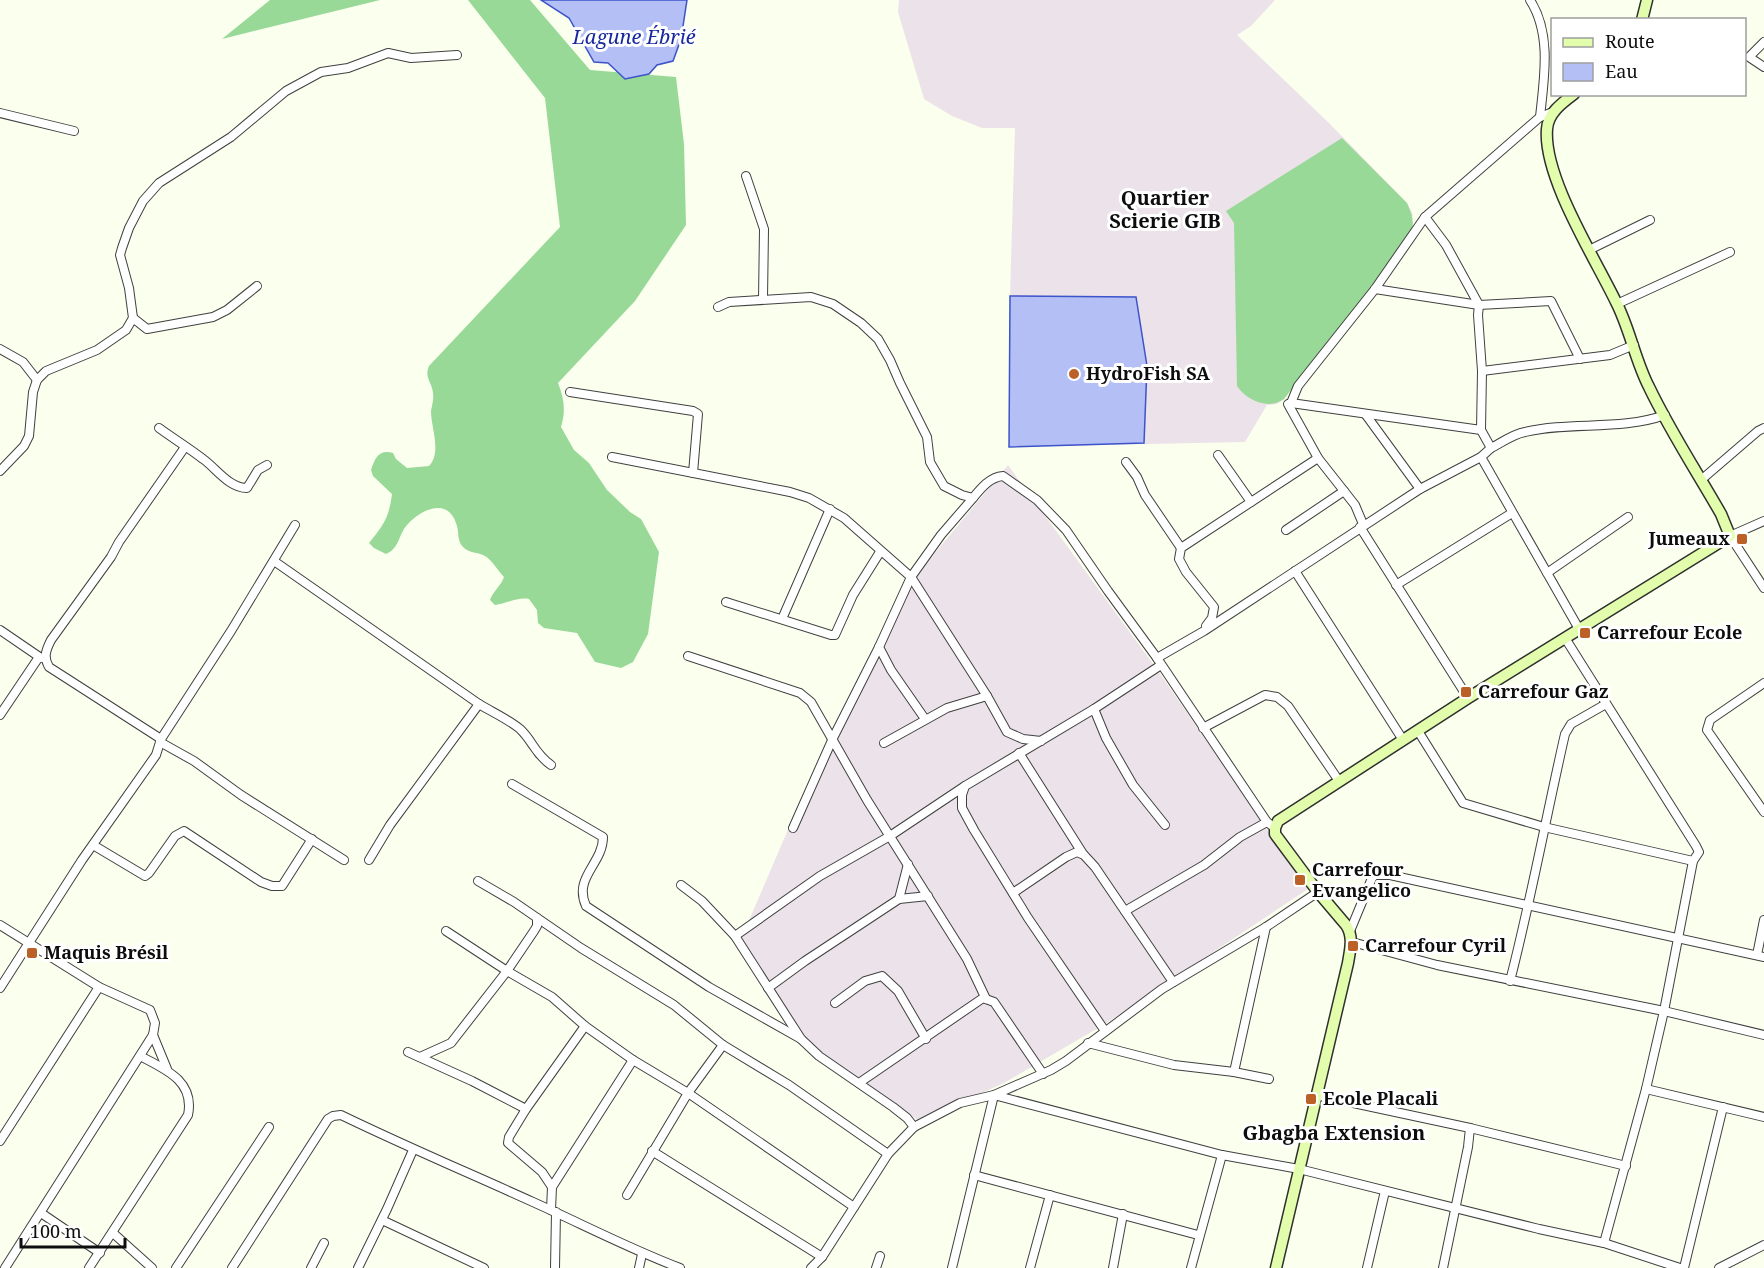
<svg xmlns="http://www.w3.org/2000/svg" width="1764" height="1268" viewBox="0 0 1764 1268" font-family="'Noto Serif',serif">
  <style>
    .industrial { fill: #ece2e9 }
    .forest { fill: #99d998 }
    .water { fill: #b4c0f5; stroke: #3c53ca; stroke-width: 1.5 }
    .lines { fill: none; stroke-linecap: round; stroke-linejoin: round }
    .street-casing { stroke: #404040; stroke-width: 10 }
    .secondary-casing { stroke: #2f2f2f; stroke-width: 13 }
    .street { stroke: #fff; stroke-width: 8 }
    .secondary { stroke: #e2fdab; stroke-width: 10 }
    .poi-dot { fill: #bb6128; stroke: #fff; stroke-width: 2 }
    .labels { text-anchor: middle; stroke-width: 6; stroke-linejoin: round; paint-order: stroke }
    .poi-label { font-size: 18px; font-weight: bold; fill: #0d0d0d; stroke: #fff; text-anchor: start }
    .water-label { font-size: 20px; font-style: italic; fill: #19299d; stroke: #fff }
    .neighbourhood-label { font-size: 20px; font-weight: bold; fill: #0d0d0d; stroke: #fff }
  </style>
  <rect width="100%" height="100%" fill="#fbffee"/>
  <g class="industrial">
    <path d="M899,0H1275L1251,26L1237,35L1330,124L1407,203L1413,215L1284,399L1277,404L1267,405L1245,442L1009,447L1010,296L1015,128H982L952,116L924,99L898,12Z"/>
    <path d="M1008,465L1161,675L1308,889L1105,1024L1004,1083L919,1121L803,1040L741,939L787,832L915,577Z"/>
  </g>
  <g class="forest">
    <path d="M270,0H380L222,39Z"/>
    <path d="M468,0H530L590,70L676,77L684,144L686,225L635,301L558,383C564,398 566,411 561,427L574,450L589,463L607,490L630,512L641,519L659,552L648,634L633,662L621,668L595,662L577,633L544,628L538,623L537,610L529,599C519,597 506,603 495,605L490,600C493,591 501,586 504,577C498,571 492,560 485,556C478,552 469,553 464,548C457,542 459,533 457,526C449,496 421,509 407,525C398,535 400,548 386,554L374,548L369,543C384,525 389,517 392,494L373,476L371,470C375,458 379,449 393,453L396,459L407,468L429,466C442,452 431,428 431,411C432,405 434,399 433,393C432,382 424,378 429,366L560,227L545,98Z"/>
    <path d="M1342,138L1407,203C1413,216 1415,224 1410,238L1284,399C1269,410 1247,401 1237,386L1234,223L1226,211Z"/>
  </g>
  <g class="water">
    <path d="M541,0H687L681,39L673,61L657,65L649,74L625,79L608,63L594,62L569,18Z"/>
    <path d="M1010,296L1136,297L1147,366L1144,443L1009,447Z"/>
  </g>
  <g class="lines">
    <defs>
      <g id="street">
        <path d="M1530,0C1552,34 1544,79 1540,117"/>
        <path d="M1764,42L1749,57L1764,67"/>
        <path d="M0,113L74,131"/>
        <path d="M746,176L764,229L763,299"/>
        <path d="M1425,217L1446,245L1479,305L1478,315L1482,371L1481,430L1491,448L1481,457L1579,629"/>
        <path d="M1589,250L1650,220"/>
        <path d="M1375,289L1479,305L1551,301L1580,359"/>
        <path d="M1617,304L1730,252"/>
        <path d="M718,307L729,302L811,297L833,304L861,323L878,339L890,360L900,383L927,437L930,462L944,486L962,495L973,498C981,488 990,477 1003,476L1037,500L1066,530L1108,591L1157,658L1267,822L1275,828"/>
        <path d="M133,318L147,329L213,317L227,310L257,286"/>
        <path d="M0,349L23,362L37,380"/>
        <path d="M1482,371L1610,355L1634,345"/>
        <path d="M570,392L693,411L698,414L693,473"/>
        <path d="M1291,403L1481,430"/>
        <path d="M1366,415L1420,489"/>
        <path d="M159,428C174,439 189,448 203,459C216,468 229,488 247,488L258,470L267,465"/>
        <path d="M1491,448C1501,443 1513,434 1525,432C1571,421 1620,431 1665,415"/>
        <path d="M1218,455L1251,502"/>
        <path d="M612,457L790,492L809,498L844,518L911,577L987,696L1007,732L1023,739L1041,741"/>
        <path d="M1126,462L1137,477L1145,495L1181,548"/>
        <path d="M0,471L24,446L29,436L33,392L37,380L46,371L97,350L126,330L133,318L129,288L120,255L122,248L129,228L143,201L159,183L231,137L286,91L321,72L348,68L388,53L411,58L457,55"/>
        <path d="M1701,480L1758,431L1764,428"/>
        <path d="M1764,521L1730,536L1764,588"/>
        <path d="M1363,524L1355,505L1318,458L1288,404L1291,403L1298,386L1375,289L1425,217L1540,117L1553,112"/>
        <path d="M1360,527L1468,698"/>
        <path d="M1286,530L1344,491"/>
        <path d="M274,561L479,704L390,825L369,860"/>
        <path d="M1295,571L1403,740"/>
        <path d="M1547,573L1628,517"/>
        <path d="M1396,585L1512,513"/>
        <path d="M726,602L831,635H835L853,595L880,552"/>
        <path d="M782,619L830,509"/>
        <path d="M1206,626L1212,618L1214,607L1186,572L1179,559L1181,548L1318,458"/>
        <path d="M0,630L41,658"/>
        <path d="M879,647L891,670L925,719"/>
        <path d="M688,656L800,693L811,702L867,800L967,959L986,999"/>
        <path d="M1157,658L1204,631L1420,489L1481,457"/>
        <path d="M1764,683L1710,720L1707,730L1764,812"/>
        <path d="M479,704C492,712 508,719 520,729C533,741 534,753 551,765"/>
        <path d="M1094,709L1106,738L1133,785L1165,825"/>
        <path d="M0,715L39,657"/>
        <path d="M1203,728L1265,695L1277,697L1288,706L1339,781"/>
        <path d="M1418,731L1463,803L1544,827L1693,861L1699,852L1696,846L1565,638"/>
        <path d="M161,739L49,667C43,657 46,650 51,640L111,557L119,542L185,447"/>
        <path d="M160,742L194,761L241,795L344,860"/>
        <path d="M884,743L947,708L987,696"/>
        <path d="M1019,753L1083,854"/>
        <path d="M512,784L603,837C603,864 573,877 586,906L709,987L801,1039"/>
        <path d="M793,828L833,738L879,647L911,577L941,535L973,498"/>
        <path d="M93,845L145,876L149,873L175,836L184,831L261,882L272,886H282L312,839"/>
        <path d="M478,881L514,902L581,948L674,1005L723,1045L789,1085L888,1154"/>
        <path d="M681,885L702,901L735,936L801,1039L819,1056L893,1107L907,1118L914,1127"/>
        <path d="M1013,893L1066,857L1077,852L1084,855L1095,867L1173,982"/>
        <path d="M899,899L908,864"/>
        <path d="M1125,911L1204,865L1240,837L1267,822"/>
        <path d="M0,925L99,987L150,1010L155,1023L153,1035L5,1268"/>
        <path d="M446,931L507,971L552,997L585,1026L633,1060L688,1093L854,1207"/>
        <path d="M1350,931L1372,878L1375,875H1390L1764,957"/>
        <path d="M735,936L820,876L890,836L965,786"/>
        <path d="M1352,942L1437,965L1664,1011L1764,1035"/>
        <path d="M1757,955L1764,920"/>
        <path d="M1510,981C1531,900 1546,817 1565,734L1571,724L1606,704"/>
        <path d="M0,988L82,860L156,755L161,739L231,631L295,525"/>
        <path d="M768,988L805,961L899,899L928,896"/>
        <path d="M835,1003L865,981L882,976L898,991L926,1039"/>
        <path d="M1105,1031L1028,918L974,830L962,808V795L965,786L1094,709L1161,665"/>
        <path d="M153,1035L167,1069"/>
        <path d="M1088,1043L1174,1065L1234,1072L1269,1079"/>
        <path d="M408,1052L472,1081L526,1109"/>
        <path d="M420,1057L451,1043L507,971L534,931L537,926V918"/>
        <path d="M1234,1072L1266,927"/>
        <path d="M859,1083L983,998L994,1002L1043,1074"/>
        <path d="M1646,1089L1764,1117"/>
        <path d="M1316,1095L1470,1128L1468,1147L1443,1268"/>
        <path d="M1470,1128L1626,1166"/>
        <path d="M0,1141L99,987"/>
        <path d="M652,1151L822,1257"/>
        <path d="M974,1175L1198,1235"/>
        <path d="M552,1187L542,1172L508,1143L509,1137L526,1109L585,1026"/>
        <path d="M627,1195L688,1093L723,1045"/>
        <path d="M551,1210L552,1187L633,1060"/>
        <path d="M41,1213L100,1253"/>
        <path d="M382,1220L484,1268"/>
        <path d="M113,1233L152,1268"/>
        <path d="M1604,1243L1646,1089L1664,1011L1693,861"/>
        <path d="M89,1268L188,1115C195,1081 165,1069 140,1056"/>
        <path d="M176,1268L269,1127"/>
        <path d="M232,1268L328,1119L333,1116L341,1115C405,1146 469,1173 533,1202C582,1224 630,1249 680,1268"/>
        <path d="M311,1268L324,1243"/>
        <path d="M358,1268L387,1209L413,1150"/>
        <path d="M555,1268L556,1212"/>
        <path d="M639,1268L642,1254"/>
        <path d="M811,1268L822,1257L888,1154L914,1127L960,1103L994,1095L1051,1070L1066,1061L1162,989L1266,927L1318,892"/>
        <path d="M876,1268L880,1256"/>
        <path d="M952,1268L994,1095L1222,1155L1299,1169L1539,1229L1604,1243L1680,1268"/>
        <path d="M1030,1268L1050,1195"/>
        <path d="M1113,1268L1123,1214"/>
        <path d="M1191,1268L1222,1155"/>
        <path d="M1367,1268L1385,1191"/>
        <path d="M1684,1268L1723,1107"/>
        <path d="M1719,1268L1764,1245"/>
      </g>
      <g id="secondary">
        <path d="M1642,20L1647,0"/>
        <path d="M1276,1268L1348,963C1350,950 1354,937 1346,925L1318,892L1275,834V828L1278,821L1468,698L1730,536L1721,514C1697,472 1670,431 1649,387C1635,360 1630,329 1616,302C1595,258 1543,177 1547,129C1548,113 1562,103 1574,94"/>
      </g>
    </defs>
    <use href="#street" class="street-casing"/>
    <use href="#secondary" class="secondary-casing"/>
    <use href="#street" class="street"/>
    <use href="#secondary" class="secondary"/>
  </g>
  <g class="poi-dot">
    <circle cx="1074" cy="374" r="6"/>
    <rect x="1736" y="533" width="12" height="12" rx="3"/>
    <rect x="1579" y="627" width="12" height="12" rx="3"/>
    <rect x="1460" y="686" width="12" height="12" rx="3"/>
    <rect x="1294" y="874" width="12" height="12" rx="3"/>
    <rect x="1347" y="940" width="12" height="12" rx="3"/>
    <rect x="26" y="947" width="12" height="12" rx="3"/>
    <rect x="1305" y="1093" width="12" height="12" rx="3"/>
  </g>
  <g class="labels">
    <g class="poi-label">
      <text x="1086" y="380">HydroFish SA</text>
      <text x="1730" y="545" text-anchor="end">Jumeaux</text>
      <text x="1597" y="639">Carrefour Ecole</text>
      <text x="1478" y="698">Carrefour Gaz</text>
      <text x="1312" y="876">Carrefour<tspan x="1312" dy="21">Evangelico</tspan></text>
      <text x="1365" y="952">Carrefour Cyril</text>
      <text x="44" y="959">Maquis Brésil</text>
      <text x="1323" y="1105">Ecole Placali</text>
    </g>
    <g class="water-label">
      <text x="634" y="44">Lagune Ébrié</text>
    </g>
    <g class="neighbourhood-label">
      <text x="1165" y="205">Quartier<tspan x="1165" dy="23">Scierie GIB</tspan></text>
      <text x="1334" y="1140">Gbagba Extension</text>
    </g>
  </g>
  <rect x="1551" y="18" width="195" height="78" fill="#ffffff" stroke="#9e9e9e" stroke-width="1.5"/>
  <rect x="1563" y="38" width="30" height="9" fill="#e2fdab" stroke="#9e9e9e" stroke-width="1.5"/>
  <text x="1605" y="48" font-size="18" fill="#0d0d0d">Route</text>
  <rect x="1563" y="63" width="30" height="18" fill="#b4c0f5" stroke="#9e9e9e" stroke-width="1.5"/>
  <text x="1605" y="78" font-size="18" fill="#0d0d0d">Eau</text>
  <path d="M21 1238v9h104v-9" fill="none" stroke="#0d0d0d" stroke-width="3"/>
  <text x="30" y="1238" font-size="18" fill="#0d0d0d" stroke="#ffffff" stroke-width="4.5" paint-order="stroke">100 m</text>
</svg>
